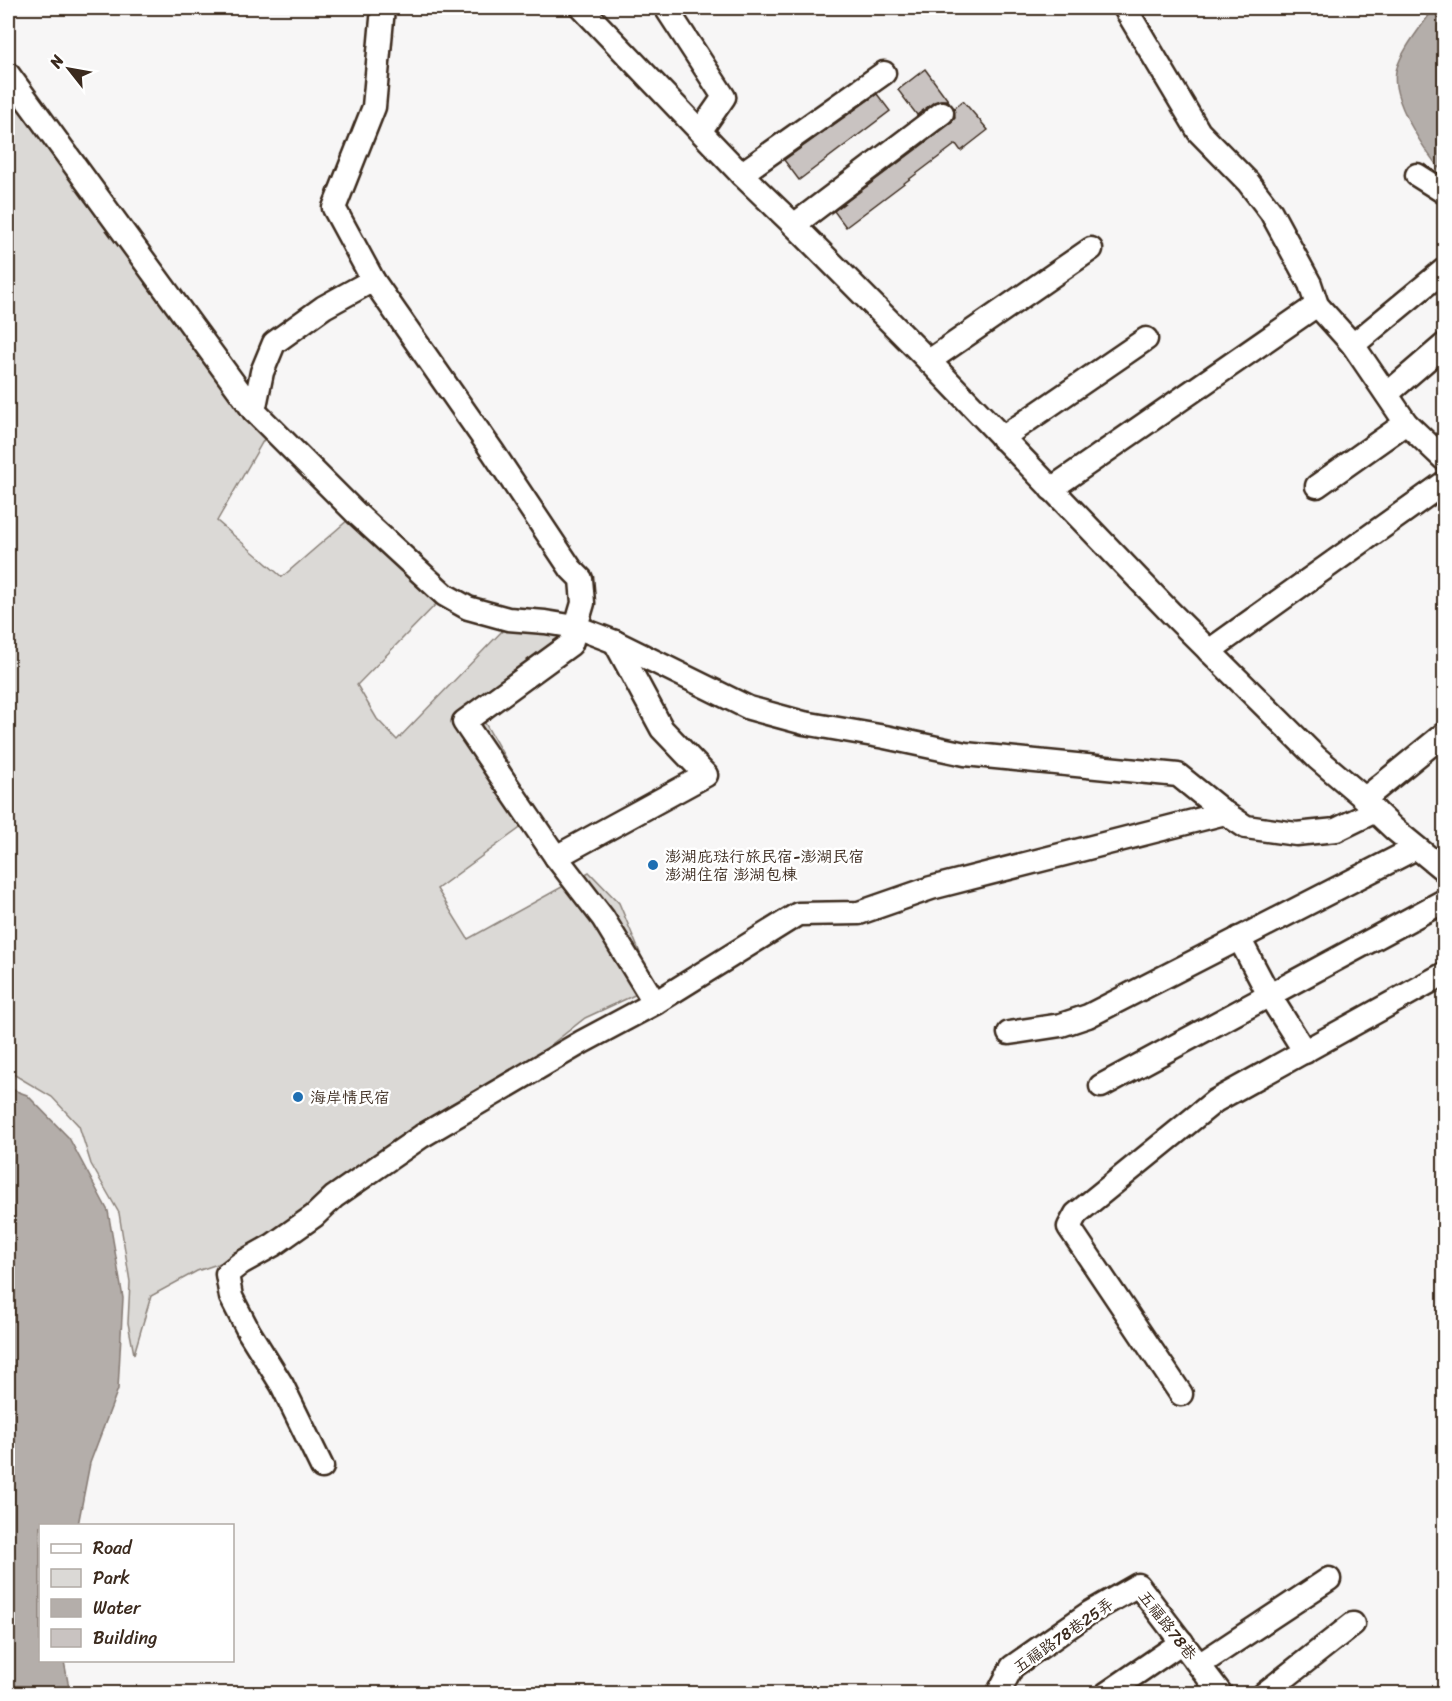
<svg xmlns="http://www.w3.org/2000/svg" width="1452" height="1701" viewBox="0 0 1452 1701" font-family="Sriracha,'LXGW WenKai TC',sans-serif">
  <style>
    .green { fill: #dbd9d6; stroke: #8b827a; stroke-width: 1.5 }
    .water { fill: #b4aeaa; stroke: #847972; stroke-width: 1.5 }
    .building { fill: #c9c3c1; stroke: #3b2a1e; stroke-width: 1.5 }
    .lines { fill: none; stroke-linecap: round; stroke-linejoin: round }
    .minor-casing { stroke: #3b2a1e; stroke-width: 27 }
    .minor { stroke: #fff; stroke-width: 22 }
    .poi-dot { fill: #1f6fb2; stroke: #fff; stroke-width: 2 }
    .labels { text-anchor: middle; stroke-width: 5; stroke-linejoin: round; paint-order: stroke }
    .poi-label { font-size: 16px; fill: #3b2a1e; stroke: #fff; text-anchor: start }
    .street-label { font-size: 16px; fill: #3b2a1e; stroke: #fff }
  </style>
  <rect width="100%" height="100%" fill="#f7f6f6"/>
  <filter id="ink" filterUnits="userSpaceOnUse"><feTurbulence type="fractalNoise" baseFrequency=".0167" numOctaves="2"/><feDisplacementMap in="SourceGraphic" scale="12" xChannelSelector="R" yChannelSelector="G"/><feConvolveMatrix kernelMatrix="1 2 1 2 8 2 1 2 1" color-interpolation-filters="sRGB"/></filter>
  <g filter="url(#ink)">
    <path class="green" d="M8,76L271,427L217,521L282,577L356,513L445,595L357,685L377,719L397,740L506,627L590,641L488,715L485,723L538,815L437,889L468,939L589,872L619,903L654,986L585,1018L524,1066L451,1104L250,1253L197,1271L151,1296L134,1354L128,1323L130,1282L119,1213L91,1164L79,1126L52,1097L8,1071Z"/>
    <g class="water">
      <path d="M1434,8H1444V174C1426,153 1390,100 1396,71C1401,50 1422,26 1434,8Z"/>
      <path d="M8,1088L27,1095L69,1138L108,1211L123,1298L118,1389L90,1463L78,1525L40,1526V1660L64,1661L70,1693H8Z"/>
    </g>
    <g class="building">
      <path d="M925,69L950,103L947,100H940L934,102L917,115L898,90Z"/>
      <path d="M877,94L890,111L799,180L784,160Z"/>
      <path d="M963,101L988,130L961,151L956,144L846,227L834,211L950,124L955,118L954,108Z"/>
    </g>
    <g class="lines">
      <defs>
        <g id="minor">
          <path d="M582,8L741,174L794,225L929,361L1171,613L1317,758L1364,798L1375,811L1394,829L1444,870"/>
          <path d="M666,8L724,97L701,130"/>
          <path d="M1125,8L1199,132L1248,182L1271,212L1310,284L1317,305L1353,345L1406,423L1444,459"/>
          <path d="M8,74L254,411L356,513L445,595L468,608L508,619L545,622L576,627L615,642L749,708L804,723L885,737L965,754L1178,775L1225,813L1246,827L1296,834L1336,830L1375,811"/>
          <path d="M741,174L884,73"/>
          <path d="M1417,175L1444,192"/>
          <path d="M794,225L942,113"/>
          <path d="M373,280L493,452L571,569L581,579L583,603L571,644L464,722L556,857L603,918L655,1003"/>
          <path d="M1353,345L1444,270"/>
          <path d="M929,361L1091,249"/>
          <path d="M1387,394L1444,345"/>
          <path d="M254,411L262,372L274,343L324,307L373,280L334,208L374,107L383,8"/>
          <path d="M1002,438L1146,339"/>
          <path d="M1317,486L1406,423"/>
          <path d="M1051,489L1317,305"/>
          <path d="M1209,651L1444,483"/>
          <path d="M1364,798L1373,792L1444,734"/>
          <path d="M556,857L706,775L662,729L615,642"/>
          <path d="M1239,938L1269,995L1305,1052"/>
          <path d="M1009,1033L1061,1025L1088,1016L1416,848"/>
          <path d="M1101,1086L1444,901"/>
          <path d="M1181,1394L1069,1227L1076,1214L1215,1101L1444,974"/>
          <path d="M322,1467L282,1385L249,1332L231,1297L227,1274L241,1263L273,1245L314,1216L334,1197L422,1136L582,1042L655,1003L798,914L859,913L931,888L1225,813"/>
          <path d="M1199,1665L1329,1579"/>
          <path d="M998,1694L1012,1667L1089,1613L1138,1585L1221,1694"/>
          <path d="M1106,1694L1182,1642"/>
          <path d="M1264,1694L1353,1624"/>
        </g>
      </defs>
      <use href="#minor" class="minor-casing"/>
      <use href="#minor" class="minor"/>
    </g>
  </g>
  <g class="poi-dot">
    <circle cx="653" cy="865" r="6"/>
    <circle cx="298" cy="1097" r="6"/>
  </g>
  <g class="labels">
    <g class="poi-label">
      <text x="665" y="862">澎湖庇琺行旅民宿-澎湖民宿<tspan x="665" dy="18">澎湖住宿 澎湖包棟</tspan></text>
      <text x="310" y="1103">海岸情民宿</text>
    </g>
    <g class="street-label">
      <text transform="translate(1168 1625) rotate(52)" y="6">五福路78巷</text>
      <text transform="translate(1063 1635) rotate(-35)" y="6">五福路78巷25弄</text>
    </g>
  </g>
  <rect width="1452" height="1701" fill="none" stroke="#fff" stroke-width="30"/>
  <rect x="15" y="15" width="1422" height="1671" fill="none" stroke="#3b2a1e" stroke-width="2" filter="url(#ink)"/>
  <rect x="39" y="1524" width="195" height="138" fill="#ffffff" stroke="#b1aaa5" stroke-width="1.5"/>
  <rect x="51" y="1544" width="30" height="9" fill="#ffffff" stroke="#b1aaa5" stroke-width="1.5"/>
  <text x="93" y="1554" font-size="18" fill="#3b2a1e">Road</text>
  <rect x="51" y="1569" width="30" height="18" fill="#dbd9d6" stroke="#b1aaa5" stroke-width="1.5"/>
  <text x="93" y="1584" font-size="18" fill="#3b2a1e">Park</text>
  <rect x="51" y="1599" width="30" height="18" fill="#b4aeaa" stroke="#b1aaa5" stroke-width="1.5"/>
  <text x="93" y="1614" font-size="18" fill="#3b2a1e">Water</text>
  <rect x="51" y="1629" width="30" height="18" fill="#c9c3c1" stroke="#b1aaa5" stroke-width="1.5"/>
  <text x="93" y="1644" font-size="18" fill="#3b2a1e">Building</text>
  <g transform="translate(69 69) rotate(301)" stroke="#ffffff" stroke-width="4.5" paint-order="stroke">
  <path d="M0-4.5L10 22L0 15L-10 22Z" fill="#3b2a1e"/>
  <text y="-9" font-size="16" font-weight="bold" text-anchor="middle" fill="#3b2a1e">N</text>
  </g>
</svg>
